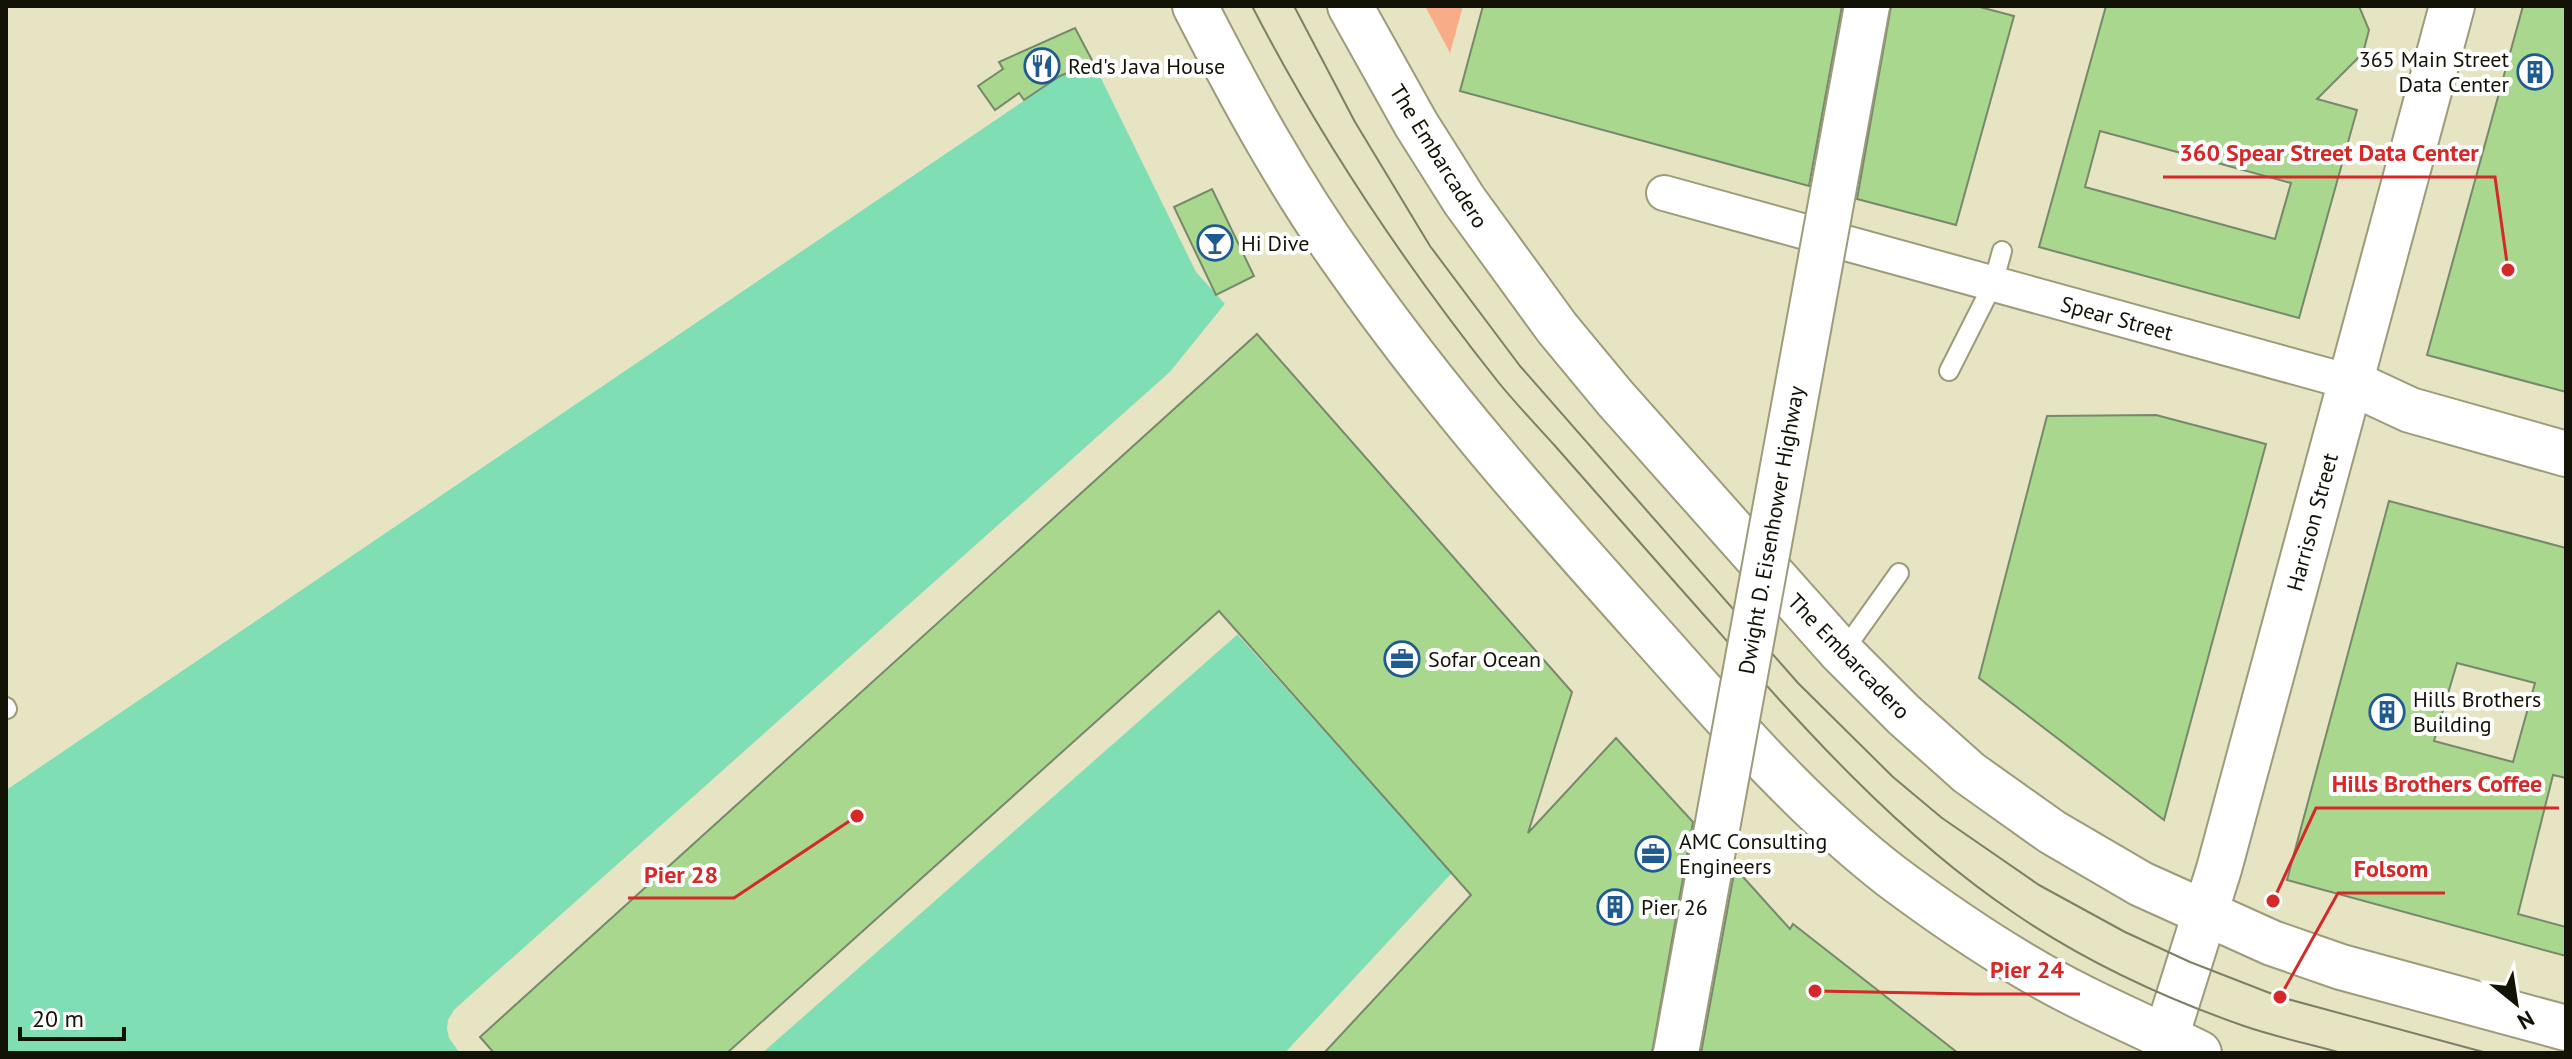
<svg xmlns="http://www.w3.org/2000/svg" width="2572" height="1059" viewBox="0 0 2572 1059" font-family="'PT Sans',sans-serif">
  <style>
    .green { fill: #f8ad88 }
    .water { fill: #7fdeb3 }
    .pier { fill: #e6e4c2 }
    .building { fill: #a9d78d; stroke: #77886d; stroke-width: 2; fill-rule: evenodd }
    .lines { fill: none; stroke-linecap: round; stroke-linejoin: round }
    .lane-casing { stroke: #9d9b7b; stroke-width: 22 }
    .street-casing { stroke: #9d9b7b; stroke-width: 38 }
    .secondary-casing { stroke: #9d9b7b; stroke-width: 48 }
    .primary-casing { stroke: #9d9b7b; stroke-width: 48 }
    .lane { stroke: #fff; stroke-width: 18 }
    .street { stroke: #fff; stroke-width: 34 }
    .secondary { stroke: #fff; stroke-width: 44 }
    .primary { stroke: #fff; stroke-width: 44 }
    .tram { stroke: #7f7e67; stroke-width: 2 }
    .highway-bridge-casing { stroke: #9d9b7b; stroke-width: 48; stroke-linecap: butt }
    .highway-bridge { stroke: #fff; stroke-width: 44 }
    .labels { text-anchor: middle; stroke-width: 8; stroke-linejoin: round; paint-order: stroke }
    .poi-label { font-size: 22px; fill: #131207; stroke: #fff; text-anchor: start }
    .street-label { font-size: 22px; fill: #131207; stroke: #fff }
    .leader { fill: none; stroke: #d62828; stroke-width: 3 }
    .callout-dot { fill: #d62828; stroke: #fff; stroke-width: 3 }
    .callout-label { font-size: 24px; text-anchor: middle; font-weight: bold; fill: #d62828; stroke: #fff; stroke-width: 8; stroke-linejoin: round; paint-order: stroke }
  </style>
  <rect width="100%" height="100%" fill="#e6e4c2"/>
  <path class="green" d="M1425,6H1463L1450,53Z"/>
  <g class="water">
    <path d="M1093,62L1196,272L1225,304L1170,372L454,1010C445,1026 449,1039 460,1053H6V790L1025,100L1060,76Z"/>
    <path d="M1238,634L1452,873L1285,1053H762Z"/>
  </g>
  <g class="pier">
    <path d="M1093,62L1060,76L6,790V786L1022,97L1058,73Z"/>
    <path d="M1225,304L1228,306L1173,375L457,1013L451,1029L453,1037L464,1053H460L449,1038L447,1029L448,1020L454,1010L1170,372Z"/>
    <path d="M1237,630L1455,876L1291,1053H1285L1452,873L1237,634L762,1053H758Z"/>
  </g>
  <g class="building">
    <path d="M1483,6H1842L1809,186L1460,91Z"/>
    <path d="M1891,6H1976L2014,16L1956,225L1857,199Z"/>
    <path d="M2106,6H2359L2369,30L2363,53L2317,99L2357,110L2299,318L2039,247ZM2100,131L2291,183L2275,239L2085,187Z"/>
    <path d="M2523,6H2566V392L2427,355Z"/>
    <path d="M1075,28L1093,62L1060,76L1024,100L1019,93L995,110L978,86L1003,69L999,62Z"/>
    <path d="M1212,189L1254,276L1216,295L1174,207Z"/>
    <path d="M1257,334L1572,692L1528,833L1616,738L1693,822L1652,1053H1324L1471,895L1219,611L727,1053H494L480,1037Z"/>
    <path d="M2156,415L2266,444L2164,820L1979,678L2047,416Z"/>
    <path d="M2389,501L2566,548V778L2553,775L2518,914L2566,927V956L2287,880ZM2457,663L2535,683L2513,762L2434,741Z"/>
    <path d="M1735,868L1790,929L1793,924L1958,1053H1701Z"/>
  </g>
  <g class="lines">
    <defs>
      <g id="lane">
        <path d="M1949,371L1993,284L2002,251"/>
        <path d="M1842,653L1899,573"/>
        <path d="M6,707L7,709"/>
      </g>
      <path id="street" d="M1664,193L2350,382"/>
      <g id="secondary">
        <path d="M2350,382L2410,410L2566,454"/>
        <path d="M2166,1037L2219,869L2452,6"/>
      </g>
      <g id="primary">
        <path d="M1195,6C1241,96 1290,186 1349,268C1437,394 1539,509 1641,623C1720,711 1797,803 1891,876C1935,909 1980,940 2026,967C2081,1000 2142,1025 2199,1053"/>
        <path d="M1350,6L1416,124L1464,200L1557,328L1615,398L1842,653L1904,715L1969,773L2052,832L2141,884L2272,943L2341,967L2566,1028"/>
      </g>
    </defs>
    <use href="#lane" class="lane-casing"/>
    <use href="#street" class="street-casing"/>
    <use href="#secondary" class="secondary-casing"/>
    <use href="#primary" class="primary-casing"/>
    <use href="#lane" class="lane"/>
    <use href="#street" class="street"/>
    <use href="#secondary" class="secondary"/>
    <use href="#primary" class="primary"/>
    <g class="tram">
      <path d="M1252,6C1321,140 1405,265 1499,383C1517,405 1537,426 1556,447C1597,494 1639,541 1680,588C1783,704 1884,825 2014,913C2084,961 2164,998 2244,1026C2276,1037 2309,1044 2342,1053"/>
      <path d="M1294,6L1355,122L1430,246L1520,366L1798,683L1893,777L1942,818L2039,885L2125,932L2190,962L2280,997L2487,1053"/>
    </g>
    <defs>
      <path id="highway-bridge" d="M1676,1053L1867,6"/>
    </defs>
    <use href="#highway-bridge" class="highway-bridge-casing"/>
    <use href="#highway-bridge" class="highway-bridge"/>
  </g>
  <defs>
    <symbol id="restaurant-ring" viewBox="-11 -11 22 22"><circle r="9.5" fill="#fff" stroke="#1f5a91" stroke-width="1.5"/><path d="M-5-6h1v4h1v-4h1v4h1v-4h1v5L-1.5 .5V6h-2V.5L-5-1ZM5-6V6H3V1.5H1.5Q1.5-4 5-6Z" fill="#1f5a91"/></symbol>
    <symbol id="building-ring" viewBox="-11 -11 22 22"><circle r="9.5" fill="#fff" stroke="#1f5a91" stroke-width="1.5"/><path d="M-4-6H4V6H1V3H-1V6H-4ZM-2.5-4.3h1.7v1.8h-1.7ZM.8-4.3h1.7v1.8H.8ZM-2.5-1h1.7V.8h-1.7ZM.8-1h1.7V.8H.8Z" fill="#1f5a91"/></symbol>
    <symbol id="bar-ring" viewBox="-11 -11 22 22"><circle r="9.5" fill="#fff" stroke="#1f5a91" stroke-width="1.5"/><path d="M-6-5H6L.8 .8V4.5H3.5V6h-7V4.5H-.8V.8Z" fill="#1f5a91"/></symbol>
    <symbol id="office-ring" viewBox="-11 -11 22 22"><circle r="9.5" fill="#fff" stroke="#1f5a91" stroke-width="1.5"/><path d="M-6-3h4V-5.5h4V-3h4V5H-6ZM-1-4.5V-3h2v-1.5ZM-6 0V1H6V0Z" fill="#1f5a91"/></symbol>
  </defs>
  <g fill-rule="evenodd">
    <use href="#restaurant-ring" x="1022" y="46" width="40" height="40"/>
    <use href="#building-ring" x="2515" y="52" width="40" height="40"/>
    <use href="#bar-ring" x="1195" y="223" width="40" height="40"/>
    <use href="#office-ring" x="1382" y="639" width="40" height="40"/>
    <use href="#building-ring" x="2367" y="692" width="40" height="40"/>
    <use href="#office-ring" x="1633" y="834" width="40" height="40"/>
    <use href="#building-ring" x="1595" y="887" width="40" height="40"/>
  </g>
  <g class="labels">
    <g class="poi-label">
      <text x="2509" y="67" text-anchor="end">365 Main Street<tspan x="2509" dy="25">Data Center</tspan></text>
      <text x="1068" y="74">Red's Java House</text>
      <text x="1241" y="251">Hi Dive</text>
      <text x="1428" y="667">Sofar Ocean</text>
      <text x="2413" y="707">Hills Brothers<tspan x="2413" dy="25">Building</tspan></text>
      <text x="1679" y="849">AMC Consulting<tspan x="1679" dy="25">Engineers</tspan></text>
      <text x="1641" y="915">Pier 26</text>
    </g>
    <g class="street-label">
      <text transform="translate(1439 156) rotate(58)" y="8">The Embarcadero</text>
      <text transform="translate(2117 318) rotate(15)" y="8">Spear Street</text>
      <text transform="translate(2312 522) rotate(-75)" y="8">Harrison Street</text>
      <text transform="translate(1771 530) rotate(-80)" y="8">Dwight D. Eisenhower Highway</text>
      <text transform="translate(1849 656) rotate(46)" y="8">The Embarcadero</text>
    </g>
  </g>
  <path class="leader" d="M2508 270L2495 177H2163M2273 901L2316 808H2559M2280 997L2338 893H2445M857 816L734 898H628M1815 991L1974 994H2080"/>
  <g class="callout-dot">
    <circle cx="2508" cy="270" r="8"/>
    <circle cx="2273" cy="901" r="8"/>
    <circle cx="2280" cy="997" r="8"/>
    <circle cx="857" cy="816" r="8"/>
    <circle cx="1815" cy="991" r="8"/>
  </g>
  <g class="callout-label">
    <text x="2329" y="161">360 Spear Street Data Center</text>
    <text x="2437" y="792">Hills Brothers Coffee</text>
    <text x="2391" y="877">Folsom</text>
    <text x="681" y="883">Pier 28</text>
    <text x="2027" y="978">Pier 24</text>
  </g>
  <rect width="2572" height="1059" fill="none" stroke="#131207" stroke-width="16"/>
  <g transform="translate(2516 1003) rotate(150)" stroke="#ffffff" stroke-width="6" paint-order="stroke">
  <path d="M0-6L14 30L0 20L-14 30Z" fill="#131207"/>
  <text y="-12" font-size="22" font-weight="bold" text-anchor="middle" fill="#131207">N</text>
  </g>
  <path d="M20 1027v12h104v-12" fill="none" stroke="#131207" stroke-width="4"/>
  <text x="32" y="1027" font-size="24" fill="#131207" stroke="#ffffff" stroke-width="6" paint-order="stroke">20 m</text>
</svg>
